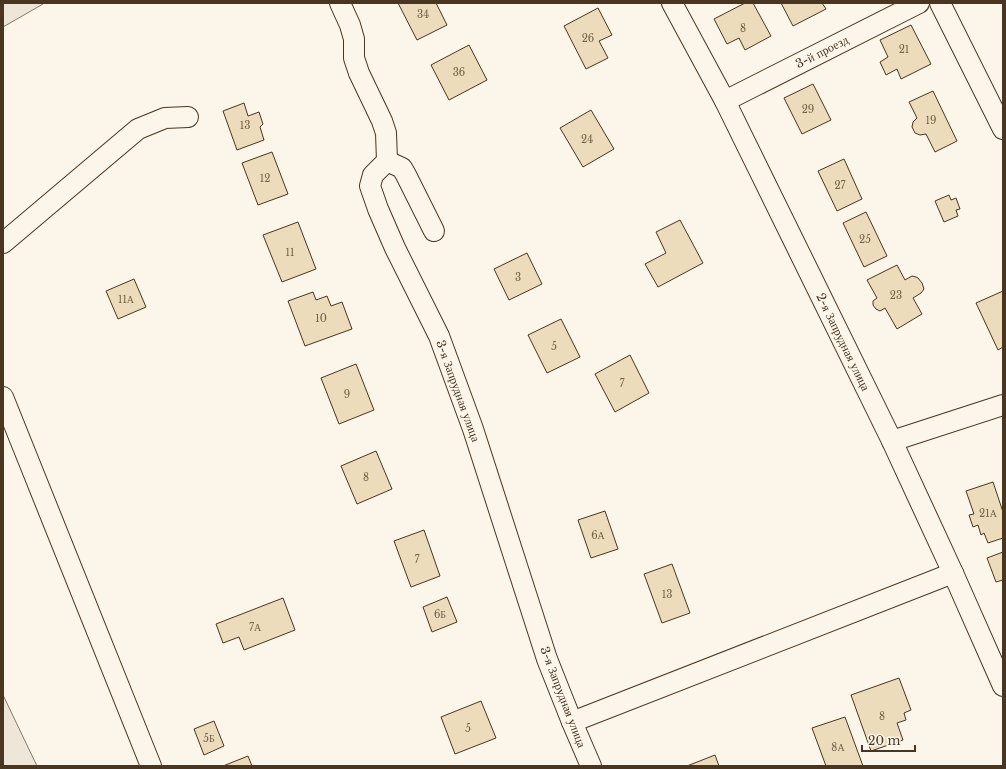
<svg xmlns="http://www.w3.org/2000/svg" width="1006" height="769" viewBox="0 0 1006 769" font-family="'Libre Baskerville',serif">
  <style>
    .green { fill: #ede6d9; stroke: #887966 }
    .building { fill: #ecdcbc; stroke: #4a3520 }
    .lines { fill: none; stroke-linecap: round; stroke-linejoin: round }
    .minor-casing { stroke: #4a3520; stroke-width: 22 }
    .minor { stroke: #fbf6e9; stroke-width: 20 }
    .labels { text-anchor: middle; stroke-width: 3; stroke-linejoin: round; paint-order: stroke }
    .number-label { font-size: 10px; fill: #725f47 }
    .street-label { font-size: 12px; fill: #4a3520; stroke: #fbf6e9 }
  </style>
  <rect width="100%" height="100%" fill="#fbf6e9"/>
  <g class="green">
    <path d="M3,3H44L43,4L3,27Z"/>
    <path d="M3,695L37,766H3Z"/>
  </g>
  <g class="building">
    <path d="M398,3H436L447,25L417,40Z"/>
    <path d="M745,3H753L771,36L745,50L739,38L727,44L714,19Z"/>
    <path d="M781,3H822L826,9L793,26Z"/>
    <path d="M598,8L612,35L599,41L608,58L586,69L564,26Z"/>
    <path d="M911,25L931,64L901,79L897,69L886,75L880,62L888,57L880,40Z"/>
    <path d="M469,45L487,80L449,100L431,65Z"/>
    <path d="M813,84L831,120L802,134L784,98Z"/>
    <path d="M933,91L957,141L935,152L926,134L920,135L915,133L912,127L913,122L917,118L909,102Z"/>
    <path d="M244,103L248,116L259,112L263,124L260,127L264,140L237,150L223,111Z"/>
    <path d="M591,110L614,149L583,167L560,128Z"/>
    <path d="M272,152L288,194L258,205L242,163Z"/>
    <path d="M844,159L862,199L837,211L818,171Z"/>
    <path d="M949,195L951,200L956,198L960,209L956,210L958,216L944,222L935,201Z"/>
    <path d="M866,212L887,256L864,267L843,223Z"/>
    <path d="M680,220L703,263L658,287L645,264L666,253L656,232Z"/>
    <path d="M298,222L316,269L282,282L263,235Z"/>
    <path d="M527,253L542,284L509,300L494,269Z"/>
    <path d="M897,265L905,280L912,276L916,277L918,278L922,283L924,289L921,293L913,298L922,314L897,329L885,308L880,311L876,309L873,305V301L877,298L867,280Z"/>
    <path d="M134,279L146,307L118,319L106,291Z"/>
    <path d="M1003,291V347L998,350L976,303Z"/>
    <path d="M313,292L316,300L327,296L331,306L342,302L352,329L305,346L288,301Z"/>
    <path d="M561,319L580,357L547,373L528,335Z"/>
    <path d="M630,355L649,393L615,412L595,374Z"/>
    <path d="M356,364L374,410L339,424L321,378Z"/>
    <path d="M376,451L392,489L357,504L341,466Z"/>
    <path d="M993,482L1003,512V538L988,543L984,533L981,535L978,525L973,527L969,515L974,514L966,491Z"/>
    <path d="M605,511L618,549L591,558L578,520Z"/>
    <path d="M424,530L440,576L411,587L394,541Z"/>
    <path d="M1003,552V580L996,582L987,558Z"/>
    <path d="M672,564L690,613L662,623L644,574Z"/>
    <path d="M447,597L457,622L432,632L423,607Z"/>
    <path d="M283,598L295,630L244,650L239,637L223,643L216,624Z"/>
    <path d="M899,678L911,710L904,713L906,720L897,723L903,740L871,751L851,695Z"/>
    <path d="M481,701L496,738L455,754L441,717Z"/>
    <path d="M845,717L863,766H826L812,728Z"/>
    <path d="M214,721L224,746L204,755L194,729Z"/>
    <path d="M715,755L719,766H687Z"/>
    <path d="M248,756L252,766H223Z"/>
  </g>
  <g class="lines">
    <defs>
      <g id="minor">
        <path d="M340,3L350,25L354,39V58L359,73L382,121L386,133L387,161L373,175L370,186L378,209L395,248L439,336L473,429L547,659L572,722L591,766"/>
        <path d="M672,3L725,101L892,441L953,573L1003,686"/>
        <path d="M940,3L1003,129"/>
        <path d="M725,101L919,3"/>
        <path d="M387,161L402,168L406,175L434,231"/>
        <path d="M3,243L138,129L165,118L188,117"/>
        <path d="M3,397L151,766"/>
        <path d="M892,441L1003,405"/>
        <path d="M572,722L953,573"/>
      </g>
    </defs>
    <use href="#minor" class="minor-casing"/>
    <use href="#minor" class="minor"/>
  </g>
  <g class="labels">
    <g class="number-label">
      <text x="423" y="18">34</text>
      <text x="743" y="32">8</text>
      <text x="588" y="42">26</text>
      <text x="904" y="53">21</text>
      <text x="459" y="76">36</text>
      <text x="808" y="113">29</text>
      <text x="931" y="124">19</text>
      <text x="245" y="129">13</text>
      <text x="587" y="143">24</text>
      <text x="265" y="182">12</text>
      <text x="840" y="189">27</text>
      <text x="865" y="243">25</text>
      <text x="290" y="256">11</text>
      <text x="518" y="281">3</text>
      <text x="896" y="299">23</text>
      <text x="126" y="303">11А</text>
      <text x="321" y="322">10</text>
      <text x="554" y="350">5</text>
      <text x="622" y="387">7</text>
      <text x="347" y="398">9</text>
      <text x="366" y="481">8</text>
      <text x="988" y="517">21А</text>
      <text x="598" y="539">6А</text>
      <text x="417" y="563">7</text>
      <text x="667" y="598">13</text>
      <text x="440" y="618">6Б</text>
      <text x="255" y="631">7А</text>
      <text x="882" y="720">8</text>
      <text x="468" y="732">5</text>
      <text x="209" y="742">5Б</text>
      <text x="838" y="751">8А</text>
    </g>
    <g class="street-label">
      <text transform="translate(822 52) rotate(-27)" y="4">3-й проезд</text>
      <text transform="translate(843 342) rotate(64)" y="4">2-я Запрудная улица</text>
      <text transform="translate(458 391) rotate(70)" y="4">3-я Запрудная улица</text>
      <text transform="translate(563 697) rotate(69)" y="4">3-я Запрудная улица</text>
    </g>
  </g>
  <rect width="1006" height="769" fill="none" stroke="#4a3520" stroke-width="8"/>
  <path d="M862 745v6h53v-6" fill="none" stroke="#4a3520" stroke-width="2"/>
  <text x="868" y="745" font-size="12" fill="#4a3520" stroke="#fbf6e9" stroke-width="3" paint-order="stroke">20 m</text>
</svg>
